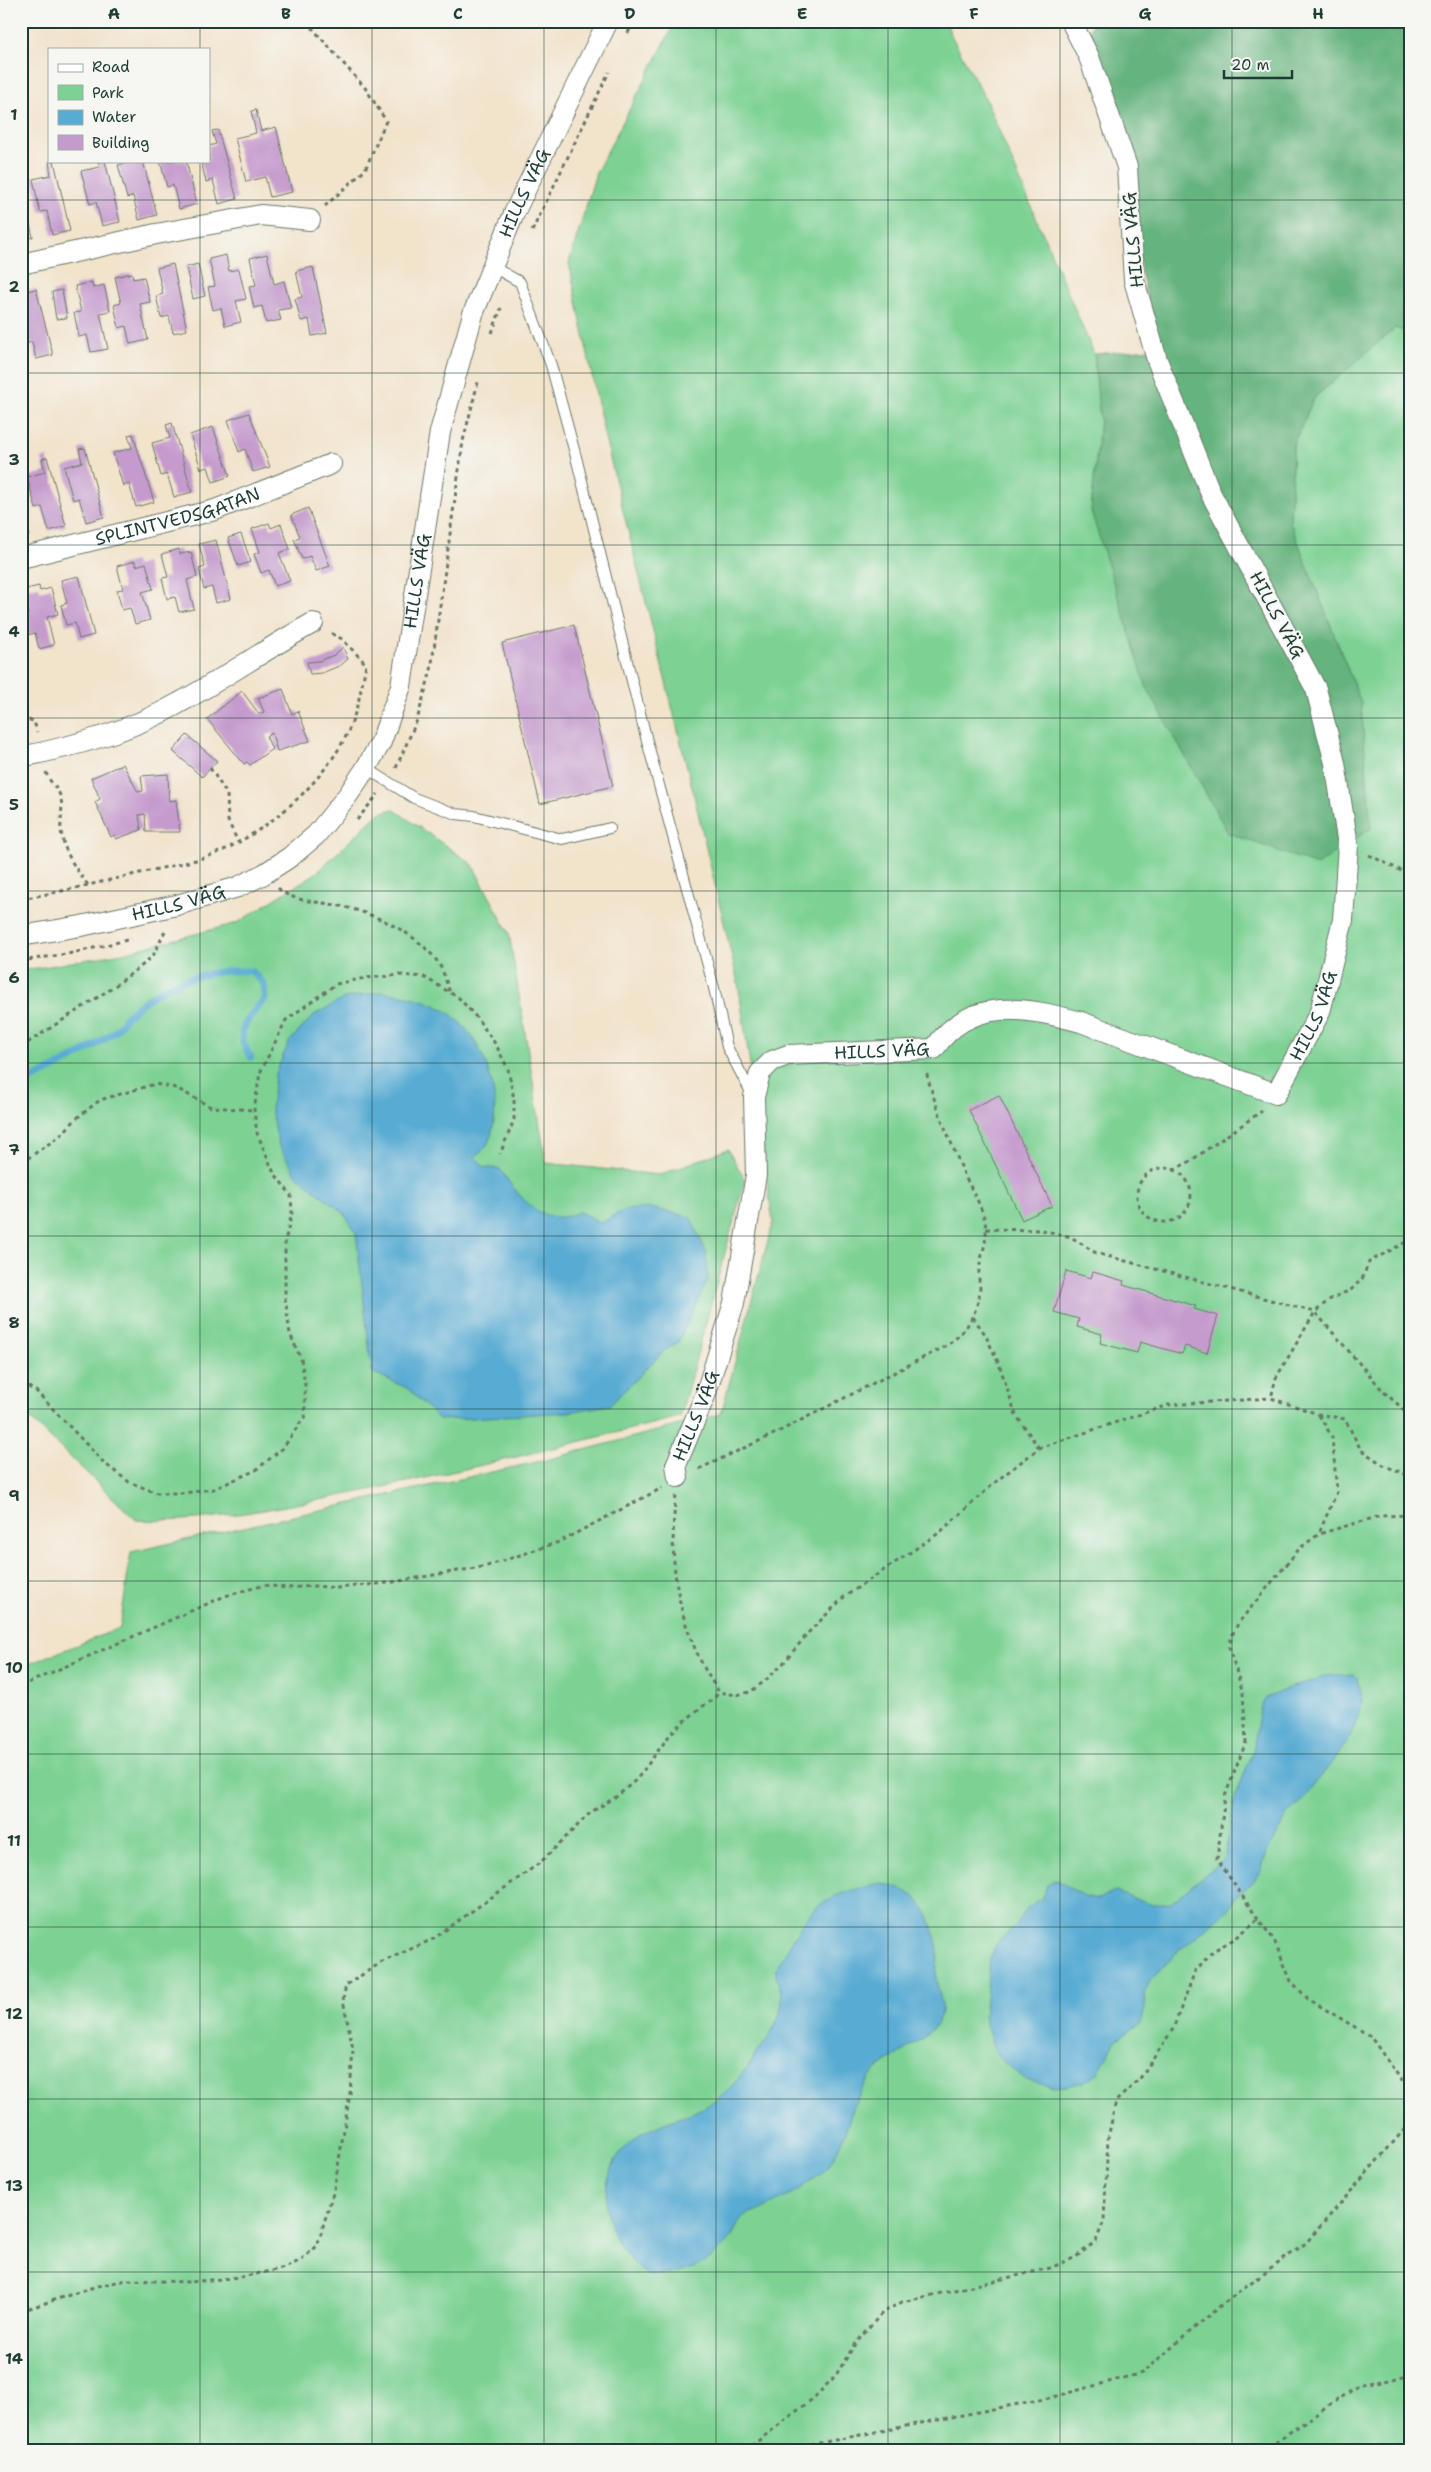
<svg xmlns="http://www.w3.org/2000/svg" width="1431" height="2472" viewBox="0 0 1431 2472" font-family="'Shantell Sans',sans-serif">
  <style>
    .green { fill: #7cd193; stroke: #4e8764 }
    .forest { fill: #65b37d; stroke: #427858 }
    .water { fill: #58abd3; stroke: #3c7484 }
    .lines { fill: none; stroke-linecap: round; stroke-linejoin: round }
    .stream { stroke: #58abd3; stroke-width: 7 }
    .building { fill: #c59bcd }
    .service-casing { stroke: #697769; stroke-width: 12 }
    .minor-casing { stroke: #697769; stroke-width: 22 }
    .path { stroke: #697769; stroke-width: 3; stroke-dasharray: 4 4; stroke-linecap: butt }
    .service { stroke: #fff; stroke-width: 10 }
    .minor { stroke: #fff; stroke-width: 20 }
    .grid { fill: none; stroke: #1f3d34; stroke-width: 1; stroke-opacity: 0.55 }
    .labels { text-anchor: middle; stroke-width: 4; stroke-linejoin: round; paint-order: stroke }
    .street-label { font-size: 18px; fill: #1f3d34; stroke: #f6f6f2 }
    .neatline { fill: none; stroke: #1f3d34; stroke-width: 2 }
    .grid-label { font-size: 16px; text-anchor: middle; font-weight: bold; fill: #1f3d34 }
  </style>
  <rect width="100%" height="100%" fill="#f6f6f2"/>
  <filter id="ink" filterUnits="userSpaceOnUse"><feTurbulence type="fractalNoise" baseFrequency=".02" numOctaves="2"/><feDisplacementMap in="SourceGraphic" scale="10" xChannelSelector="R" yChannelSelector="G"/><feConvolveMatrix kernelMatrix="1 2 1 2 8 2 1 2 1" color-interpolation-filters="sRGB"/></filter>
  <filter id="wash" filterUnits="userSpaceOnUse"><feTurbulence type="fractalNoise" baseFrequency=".0096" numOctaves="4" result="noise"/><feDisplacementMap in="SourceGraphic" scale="20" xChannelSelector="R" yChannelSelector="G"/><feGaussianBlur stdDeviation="1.12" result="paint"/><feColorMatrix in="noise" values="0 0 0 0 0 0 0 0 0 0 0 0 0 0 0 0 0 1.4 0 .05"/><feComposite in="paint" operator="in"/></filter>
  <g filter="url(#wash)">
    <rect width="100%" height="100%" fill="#f2e3cb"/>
    <g class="green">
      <path d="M676,21H946L950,33L986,100L1094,354L1100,420L1091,511L1361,703L1290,522L1293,445L1314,398L1395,328L1410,333V2451H21V1667L120,1628L131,1552L546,1460L721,1414L773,1222L738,983L691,783L605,438L569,263L596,173Z"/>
      <path d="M393,809L472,864L509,933L546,1163L659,1175L728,1149L745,1180L680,1417C561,1446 444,1476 324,1499C262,1510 199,1524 136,1520L21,1410V971L123,953L237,923L316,873L378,814Z"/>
    </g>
    <path class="forest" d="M1094,21H1410V333L1395,328L1314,398L1293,445L1290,522L1361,703L1371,828L1317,865L1228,833L1146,686L1091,511L1100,420L1094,354L1160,348L1141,272L1131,149L1089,32Z"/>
    <g class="water">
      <path d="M383,992C409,996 434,1000 454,1017C486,1043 506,1104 488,1143C486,1148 479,1153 475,1157L484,1167L500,1169C514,1189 533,1219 562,1217C568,1217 575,1213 580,1212L601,1223L624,1210L651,1208L690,1217L706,1251L708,1280L678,1342L664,1351L610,1405L568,1412L440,1420L407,1388L372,1372L356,1233L344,1213L297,1176L279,1146L271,1110L275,1075L289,1042L314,1015L345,998Z"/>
      <path d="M1353,1674L1358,1678L1363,1702L1349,1740L1301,1802L1288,1814L1267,1852L1261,1871L1248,1886L1236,1896L1229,1909L1175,1954L1150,1981L1144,1994L1145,2009L1141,2024L1116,2040L1098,2073L1083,2082L1067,2086L1054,2087L1026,2080L1003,2062L993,2047L984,2017L990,1960L996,1944L1016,1925L1027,1908L1041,1899L1047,1886L1055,1879L1086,1897L1098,1899L1116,1892L1153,1905L1171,1903L1224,1859L1235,1798L1253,1752L1260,1708L1266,1698L1292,1687L1315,1681L1322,1676Z"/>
      <path d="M881,1883C911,1891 923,1897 932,1927C935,1936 938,1945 938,1955C938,1962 936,1970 936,1977C937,1994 946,2003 938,2021C931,2039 885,2057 869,2078C849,2105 848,2137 829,2165C822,2177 779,2202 764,2208C757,2211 750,2212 744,2217C738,2222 736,2229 732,2236C725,2247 714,2256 703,2263C688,2272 666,2277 649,2274C641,2273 636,2265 631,2260C606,2235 598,2193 615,2161C636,2123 681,2123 715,2101C730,2091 742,2074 753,2059C766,2041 781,2023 782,1999C782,1990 776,1981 776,1972C777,1963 785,1955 789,1947C814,1898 831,1895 881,1883Z"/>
    </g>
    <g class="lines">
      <path class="stream" d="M21,1084C53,1069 86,1053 114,1032C119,1028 122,1022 126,1017C159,984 205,968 251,971L264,984L265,999C248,1018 232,1032 251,1057"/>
    </g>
    <g id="blocks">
      <g class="building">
        <path d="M256,110L261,131L276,127L292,192L270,197L265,177L246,182L235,138L256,133L251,111Z"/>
        <path d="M218,130L237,199L219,204L213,180L206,182L201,161H209V146L216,144L212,131Z"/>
        <path d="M54,161L70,231L52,235L47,211L40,212L33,179L51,175L49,162Z"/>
        <path d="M98,161H105L120,222L102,226L96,202L90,204L81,171L100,167Z"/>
        <path d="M134,161H143L157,215L139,220L133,196L127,198L118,165Z"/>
        <path d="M160,161H186L197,204L179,209L173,185L167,187Z"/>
        <path d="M21,187L33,237L21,240Z"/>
        <path d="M267,254L274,284L284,281L291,308L278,310L281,320L266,323L262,306L254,308L249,286L256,285L250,258Z"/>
        <path d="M226,255L229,271L239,269L246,299L236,301L241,322L225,326L221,308L213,310L208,287L215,286L209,259Z"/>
        <path d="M173,264L187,330L173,333L169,316L161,318L156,296L163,294L157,268Z"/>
        <path d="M198,264L205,296L193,299L186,267Z"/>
        <path d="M313,267L327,333L312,336L309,319L301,321L295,299L302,297L296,271Z"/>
        <path d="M132,273L133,279L144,277L150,302L140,304L148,340L130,344L126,326L119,328L114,305L121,303L115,277Z"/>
        <path d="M92,282L93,288L104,285L110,311L100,313L108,349L91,352L87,335L79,337L74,313L81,312L75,286Z"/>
        <path d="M36,289L53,355L36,359L32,342L24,344L21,332V320L25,319L21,292Z"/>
        <path d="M62,290L67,318L56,319L52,292Z"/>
        <path d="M249,413L270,467L253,472L245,449L239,452L228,420Z"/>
        <path d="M172,423L192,492L174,497L167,474L161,476L152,443L170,438L166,425Z"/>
        <path d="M213,427L230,476L213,482L208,467L201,469L190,435Z"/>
        <path d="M133,434L154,502L136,507L129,484L123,486L113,453L132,448L128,435Z"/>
        <path d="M85,448L104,517L86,522L79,498L73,500L64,467L82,462L79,449Z"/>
        <path d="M47,457L66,526L49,531L42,507L36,509L27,477L45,472L42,459Z"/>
        <path d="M308,508L330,566L316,571L310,556L302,559L294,539L300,537L291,515Z"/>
        <path d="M21,511L29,536L21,538Z"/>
        <path d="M269,523L271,528L281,524L290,549L279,553L290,581L275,586L269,570L261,573L254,554L260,552L252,529Z"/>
        <path d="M241,534L251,562L238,566L228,538Z"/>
        <path d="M216,540L231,599L216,603L212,587L204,589L199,569L205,567L199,544Z"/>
        <path d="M179,549L180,554L191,552L197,577L187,580L194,609L179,612L175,597L167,599L162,578L168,577L162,554Z"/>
        <path d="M135,561L136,566L146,563L153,589L142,592L150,620L135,624L130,608L122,610L117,590L123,589L117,566Z"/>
        <path d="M79,576L94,635L79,639L75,623L66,625L61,605L67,603L61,580Z"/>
        <path d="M39,586L40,591L51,588L58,614L47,617L54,645L39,649L35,633L27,635L22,615L28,614L22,590Z"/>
        <path d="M574,625L613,786L540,804L502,643Z"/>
        <path d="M343,647L348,659L341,665L322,673L310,674L307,662L319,661L334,655Z"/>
        <path d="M283,689L292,714L298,711L310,741L277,751L272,733L266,736L272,749L250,765L247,762L244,764L207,719L242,691L259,714L264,712L258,698Z"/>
        <path d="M187,735L217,761L202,777L173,751Z"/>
        <path d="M123,764L138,792L143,791L141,776L168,774L169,801L176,800L180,832H146L145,814L139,815L141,830L116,839L114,835L111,837L95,802L100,799L91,778Z"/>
        <path d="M999,1095L1052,1206L1022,1220L969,1110Z"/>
        <path d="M1066,1271L1091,1278L1093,1272L1124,1281L1123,1285L1196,1306L1194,1309L1218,1316L1207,1353L1185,1346L1182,1354L1140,1342L1137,1353L1100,1343L1102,1334L1077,1327L1079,1319L1054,1312Z"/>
      </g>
    </g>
  </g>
  <g filter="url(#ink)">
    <use href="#blocks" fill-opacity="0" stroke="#697769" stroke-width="1"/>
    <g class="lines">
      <defs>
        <g id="service">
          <path d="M493,267L520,282L551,365L576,457L646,737L714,988L727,1047L753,1096"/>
          <path d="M366,768L414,798L456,814L474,816L562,839L610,828"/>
        </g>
        <g id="minor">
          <path d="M21,264L156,234L261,215L310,220"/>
          <path id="s1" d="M21,558L215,510L331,464"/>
          <path d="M21,757C75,746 131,731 179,703C225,678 267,648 313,623"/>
          <path id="s2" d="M21,936L81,926L177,905L238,887L264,874L290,857L316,835L348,795L366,768L381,742L401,686L440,432L473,314L515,211L608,21"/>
          <path id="s3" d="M678,1477L676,1465L705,1396L734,1303L756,1175L754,1097L760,1073L772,1061L788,1055L934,1049C970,995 1027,1008 1081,1022L1276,1094L1320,1012L1343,920L1348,845L1335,763L1316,689L1211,494L1157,360L1134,280L1127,167L1089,57L1071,21"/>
        </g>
      </defs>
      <use href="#service" class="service-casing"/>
      <use href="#minor" class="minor-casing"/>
      <g class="path">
        <path d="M306,21L366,89L386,121L365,170L325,206"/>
        <path d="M628,33L634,21"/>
        <path d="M532,231L609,72"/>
        <path d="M492,333L501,308"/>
        <path d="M21,718L34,721L37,732"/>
        <path d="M210,768L227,794L228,821L238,842"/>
        <path d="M396,768L417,720L431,670L463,441L478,382"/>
        <path d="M46,772C49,783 59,788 61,799C63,809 60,820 61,830C63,851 75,868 88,885"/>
        <path d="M357,820L378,794"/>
        <path d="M1369,855L1410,875"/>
        <path d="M278,888C293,902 315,901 335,905C370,911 419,933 439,964C444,972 446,983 450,992"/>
        <path d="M21,899C61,892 101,882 140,873C169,866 202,861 228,848C275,824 323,782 347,734C357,713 362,686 366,664L342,639L329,632"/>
        <path d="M21,961L73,953L131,939"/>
        <path d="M21,1047L112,988L144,964L154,954L165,931"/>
        <path d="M21,1163L60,1136L77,1118L100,1100L155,1084L176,1088L211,1107L254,1110"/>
        <circle cx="1164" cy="1195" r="27"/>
        <path d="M1173,1170L1189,1162L1262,1111"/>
        <path d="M1410,1227L1406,1242L1369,1262L1362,1279L1352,1289L1329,1300L1315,1312L1276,1378L1271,1398L1318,1414L1345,1419L1361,1450L1385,1466L1410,1476"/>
        <path d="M986,1229L1042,1230L1071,1237L1096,1253L1315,1312L1385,1393L1410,1415"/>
        <path d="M973,1317L985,1334L999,1364L1016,1415L1039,1448"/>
        <path d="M21,1383L36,1391L104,1463L129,1482L157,1493H183L214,1489L256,1470L283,1448L305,1416V1385L301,1359L290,1334L285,1298V1241L292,1213L291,1195L274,1173L257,1133L254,1110L260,1073L286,1020L336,984L365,978L401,975L424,977L459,998L477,1018L496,1045L508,1069L514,1099V1120L500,1154"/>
        <path d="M1319,1415L1332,1437L1337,1492L1319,1533"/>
        <path d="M699,1469L772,1435L946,1346C966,1332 977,1315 980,1290C980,1284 978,1277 979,1271C980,1257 987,1244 986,1230C985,1209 972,1192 964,1174C950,1139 935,1107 926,1071"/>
        <path d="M676,1496C667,1565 679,1634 719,1692L736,1695L750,1692L765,1681L781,1666L809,1632L844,1597L939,1533L999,1479L1039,1448L1168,1405L1271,1398"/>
        <path d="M21,1686L225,1596L264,1585L287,1588L315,1586L337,1588L387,1583L487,1566L559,1542L662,1488"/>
        <path d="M1258,1919L1217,1859L1225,1796L1246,1742L1243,1693L1229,1647L1232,1635L1239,1622L1300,1548L1319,1534L1380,1516L1410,1515"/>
        <path d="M21,2311L97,2286L127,2280L190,2282L241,2277L285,2268L301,2260L317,2246L334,2190L350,2093L353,2049L343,2000L346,1985L382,1962L433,1939L541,1862L591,1812L616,1797L637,1779L672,1732L700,1708L713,1700L719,1692"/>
        <path d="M745,2451L815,2397L836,2375L855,2344L883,2312L902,2302L1050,2268L1076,2257L1096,2241L1104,2221L1108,2138L1116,2101L1139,2080L1173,2029L1195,1971L1213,1951L1236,1938L1258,1919L1274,1940L1291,1981L1308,1999L1370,2036L1410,2092"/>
        <path d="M779,2451L1049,2398L1142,2373L1220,2306L1306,2243L1410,2123"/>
        <path d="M1262,2451L1361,2384L1390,2380L1410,2374"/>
      </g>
      <use href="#service" class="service"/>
      <use href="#minor" class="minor"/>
    </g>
  </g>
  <path class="grid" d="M200,21V49M372,21V2451M544,21V2451M716,21V2451M888,21V2451M1060,21V2451M1232,21V2451M200,161V2451M21,200H1410M21,373H1410M21,545H1410M21,718H1410M21,891H1410M21,1063H1410M21,1236H1410M21,1409H1410M21,1581H1410M21,1754H1410M21,1927H1410M21,2099H1410M21,2272H1410"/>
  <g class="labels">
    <g class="street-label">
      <text dy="6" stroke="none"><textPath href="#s2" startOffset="1001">HILLS VÄG</textPath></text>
      <text transform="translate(1133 240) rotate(-95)" y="6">HILLS VÄG</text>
      <text dy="6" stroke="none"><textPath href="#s1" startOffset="162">SPLINTVEDSGATAN</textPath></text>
      <text dy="6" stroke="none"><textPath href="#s2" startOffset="596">HILLS VÄG</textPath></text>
      <text transform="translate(1277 615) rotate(62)" y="6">HILLS VÄG</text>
      <text dy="6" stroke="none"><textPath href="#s2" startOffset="161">HILLS VÄG</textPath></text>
      <text dy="6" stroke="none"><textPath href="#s3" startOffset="1054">HILLS VÄG</textPath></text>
      <text dy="6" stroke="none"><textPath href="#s3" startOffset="545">HILLS VÄG</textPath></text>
      <text dy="6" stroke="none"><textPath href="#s3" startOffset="65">HILLS VÄG</textPath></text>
    </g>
  </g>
  <rect width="1431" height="2472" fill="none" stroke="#f6f6f2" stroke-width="55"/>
  <rect x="48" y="48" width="162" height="115" fill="#f6f6f2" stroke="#a0aca6"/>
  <rect x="58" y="64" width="25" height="8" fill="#ffffff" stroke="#a0aca6"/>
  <text x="92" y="72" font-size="15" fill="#1f3d34">Road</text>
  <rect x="58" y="85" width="25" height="15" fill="#7cd193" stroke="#a0aca6"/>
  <text x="92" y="98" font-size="15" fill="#1f3d34">Park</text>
  <rect x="58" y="110" width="25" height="15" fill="#58abd3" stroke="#a0aca6"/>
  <text x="92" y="122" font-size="15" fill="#1f3d34">Water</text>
  <rect x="58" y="135" width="25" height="15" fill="#c59bcd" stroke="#a0aca6"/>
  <text x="92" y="148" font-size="15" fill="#1f3d34">Building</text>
  <path d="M1224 70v8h68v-8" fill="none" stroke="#1f3d34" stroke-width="2.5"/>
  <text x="1231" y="70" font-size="15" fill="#1f3d34" stroke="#f6f6f2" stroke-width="4" paint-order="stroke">20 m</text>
  <rect x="28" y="28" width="1376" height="2416" class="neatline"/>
  <g class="grid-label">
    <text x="114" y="19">A</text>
    <text x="286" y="19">B</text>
    <text x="458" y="19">C</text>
    <text x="630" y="19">D</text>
    <text x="802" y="19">E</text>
    <text x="974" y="19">F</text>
    <text x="1145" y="19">G</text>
    <text x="1318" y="19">H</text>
    <text x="14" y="120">1</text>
    <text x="14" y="292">2</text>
    <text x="14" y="465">3</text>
    <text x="14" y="637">4</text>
    <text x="14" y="810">5</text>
    <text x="14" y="983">6</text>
    <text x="14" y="1155">7</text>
    <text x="14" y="1328">8</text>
    <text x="14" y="1501">9</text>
    <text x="14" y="1673">10</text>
    <text x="14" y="1846">11</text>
    <text x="14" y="2019">12</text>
    <text x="14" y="2191">13</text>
    <text x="14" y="2364">14</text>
  </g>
</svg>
